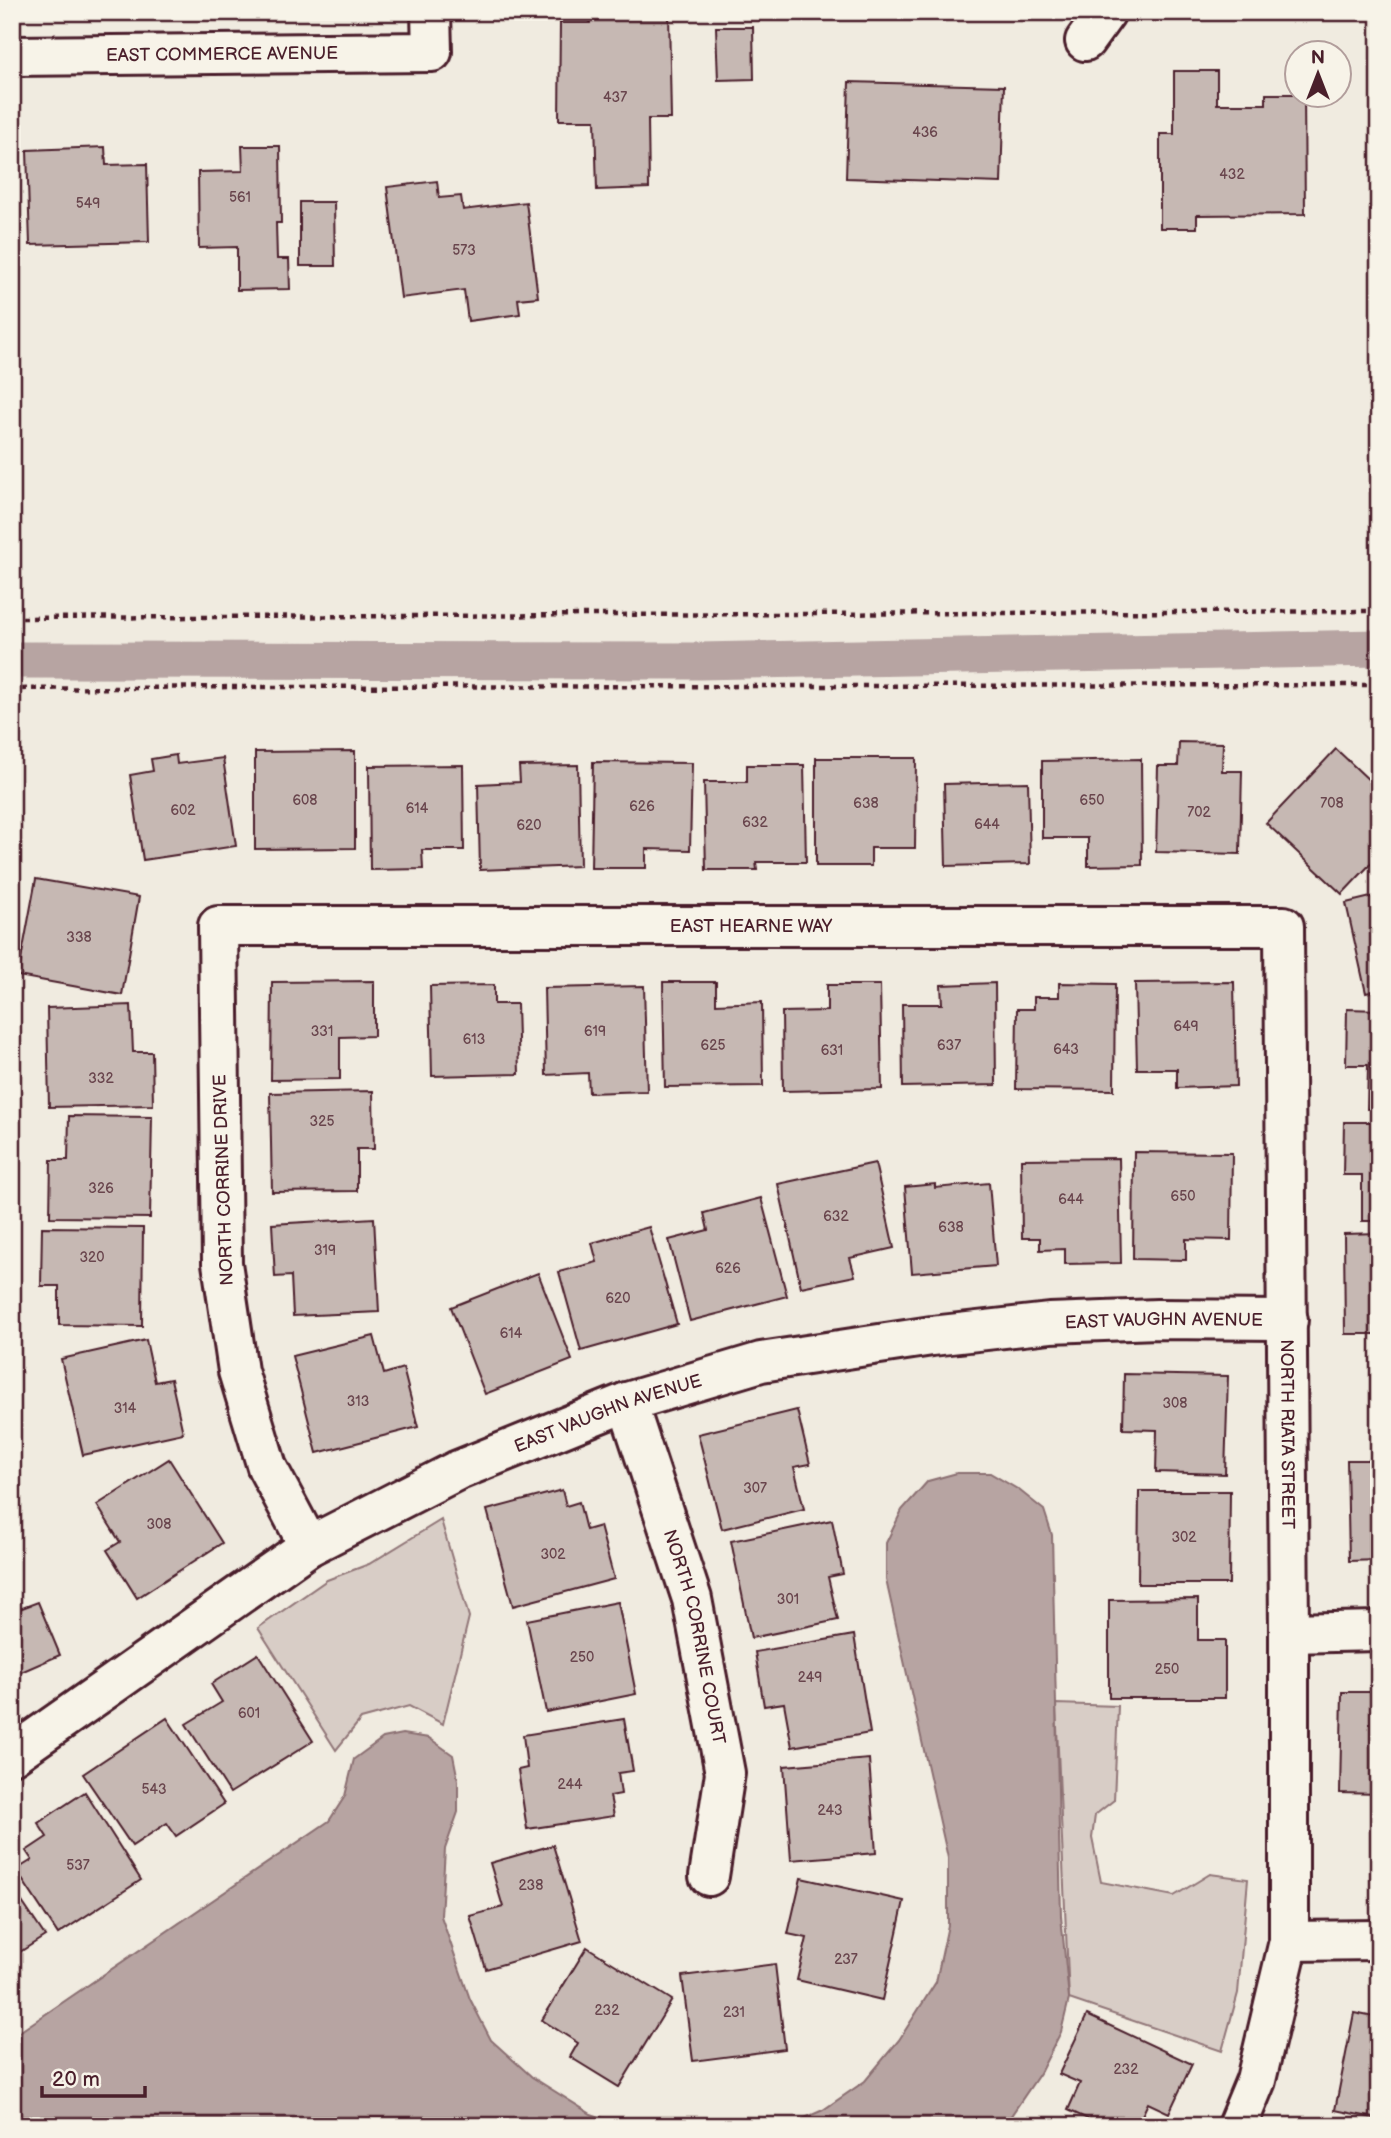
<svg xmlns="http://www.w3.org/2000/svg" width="1391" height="2138" viewBox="0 0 1391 2138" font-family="'Balsamiq Sans',sans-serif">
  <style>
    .green { fill: #d8cdc6; stroke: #917678; stroke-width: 2 }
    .water { fill: #b7a4a2; stroke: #8b6f72; stroke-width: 2 }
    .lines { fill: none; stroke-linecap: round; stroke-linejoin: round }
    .canal { stroke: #b7a4a2; stroke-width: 37 }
    .building { fill: #c6b8b3; stroke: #4a1f2b; stroke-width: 2 }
    .minor-casing { stroke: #4a1f2b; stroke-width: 44 }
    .path { stroke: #4a1f2b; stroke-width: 4.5; stroke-dasharray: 5 5; stroke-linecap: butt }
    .minor { stroke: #f7f3e8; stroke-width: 38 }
    .labels { text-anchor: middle; stroke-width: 5; stroke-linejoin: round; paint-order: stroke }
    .number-label { font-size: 14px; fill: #69454d }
    .street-label { font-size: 18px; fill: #4a1f2b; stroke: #f7f3e8 }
  </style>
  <rect width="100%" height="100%" fill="#f0ebe0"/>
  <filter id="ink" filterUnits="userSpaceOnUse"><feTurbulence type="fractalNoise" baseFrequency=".0143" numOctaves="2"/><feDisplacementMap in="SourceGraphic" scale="14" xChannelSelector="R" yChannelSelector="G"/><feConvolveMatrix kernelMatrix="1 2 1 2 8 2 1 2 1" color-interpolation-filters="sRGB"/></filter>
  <g filter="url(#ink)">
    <g class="green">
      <path d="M441,1520L469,1617L443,1724L409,1706L361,1719L336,1750L258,1628L327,1580L369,1564Z"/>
      <path d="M1056,1704L1118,1706L1114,1800L1095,1815L1092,1838L1101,1882L1174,1896L1210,1874L1248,1879L1238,1993L1222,2051L1069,1999Z"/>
    </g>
    <g class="water">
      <path d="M957,1473H990L1019,1490L1044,1510L1052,1535L1061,1916L1069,1999L1061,2032L1040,2073L1004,2126H787L823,2110L865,2081L899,2040L936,1982L948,1925V1858L886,1580V1543L902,1510L928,1481Z"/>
      <path d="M403,1734L429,1738L453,1755L458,1780V1812L445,1849L441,1916L470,1999L491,2040L532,2077L591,2114L627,2126H12V2037L329,1821L345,1796L354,1759L383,1738Z"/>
    </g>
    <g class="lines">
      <path class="canal" d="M12,660L700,661L1379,648"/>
    </g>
    <g class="building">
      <path d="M590,12H669L671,119H648L649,188L597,190L595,120H559L560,23H590Z"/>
      <path d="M716,27H753L754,79L718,80Z"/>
      <path d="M1174,71H1217V104H1266V94H1304L1305,214L1197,215V228H1160V134H1174Z"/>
      <path d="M849,82L1004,86L1001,183L846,178Z"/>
      <path d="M242,146H280L281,223H276L277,259H289L290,289L237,290V247L199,248L198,172L243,171Z"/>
      <path d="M105,147L106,165L147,164L149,242L30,245L27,150Z"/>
      <path d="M437,181L439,198L461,196L463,210L526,202L538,297L518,299L520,314L468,321L464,290L401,298L387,187Z"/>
      <path d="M300,202H334L335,266H300Z"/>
      <path d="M1179,742L1223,743L1222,771H1242L1240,854L1156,852L1158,766H1178Z"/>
      <path d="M1336,749L1371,782L1379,774V855L1342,894L1266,823Z"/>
      <path d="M355,751V848L255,849V752Z"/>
      <path d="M176,755L177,764L223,758L236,846L143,860L130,775L153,771L151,759Z"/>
      <path d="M816,758H916L915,848H871V866H816Z"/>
      <path d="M1141,759L1142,865L1088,866V838H1042V761Z"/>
      <path d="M593,762L692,763L690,850L646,849V868H591Z"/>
      <path d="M463,765L464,850H422L423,869L370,870L369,766Z"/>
      <path d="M578,765L580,866L480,870L478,784L520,782L519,766Z"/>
      <path d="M747,765H804L806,862H756L757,870H706L704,782H747Z"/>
      <path d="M1028,782L1030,864L946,866L944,784Z"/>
      <path d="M36,879L139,897L122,995L18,976Z"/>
      <path d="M1379,895V990L1366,993L1346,903Z"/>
      <path d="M374,981V1036L340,1037V1079L271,1080L272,982Z"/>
      <path d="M663,982H716V1004L762,1002L763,1086L665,1087Z"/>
      <path d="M1234,982L1236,1086L1177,1088V1069H1137L1135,983Z"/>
      <path d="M995,983L996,1085L903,1087L902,1004H942L941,985Z"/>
      <path d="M1059,983L1115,984L1114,1090L1016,1089L1017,1009H1034V997H1059Z"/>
      <path d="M494,985V1004H517L519,1074L432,1076L430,986Z"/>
      <path d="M827,985H880L882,1089L783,1091L782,1012L827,1011Z"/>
      <path d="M644,986L647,1091L589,1093L588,1073L546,1075L544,988Z"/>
      <path d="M131,1005L133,1052H152L153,1105L49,1107L47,1008Z"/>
      <path d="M1347,1009L1379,1010V1109H1367L1368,1065H1346Z"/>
      <path d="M373,1091L374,1149H357V1191L272,1192L270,1093Z"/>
      <path d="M69,1116L152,1117L150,1218L50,1217L51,1160H68Z"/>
      <path d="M1344,1122H1379V1221H1362V1175H1343Z"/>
      <path d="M1134,1152L1232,1153L1231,1240L1186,1239V1260L1133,1259Z"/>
      <path d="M1119,1158L1121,1263L1065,1264V1249L1040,1250V1238H1022L1021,1159Z"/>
      <path d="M875,1163L894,1248L850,1258L855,1276L801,1287L778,1184Z"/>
      <path d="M989,1183L996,1266L912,1273L905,1187L935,1184V1188Z"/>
      <path d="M761,1198L787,1296L690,1321L669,1240L708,1230L704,1213Z"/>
      <path d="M374,1218L379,1312L293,1316L291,1276L275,1277L272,1224Z"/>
      <path d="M42,1227L143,1228L142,1326L59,1325V1286H41Z"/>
      <path d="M649,1227L677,1324L581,1351L559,1272L597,1262L592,1243Z"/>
      <path d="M1379,1233V1334H1345L1344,1234Z"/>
      <path d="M538,1273L572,1360L485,1394L451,1307Z"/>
      <path d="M374,1336L384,1374L403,1368L418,1427L317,1453L292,1356Z"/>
      <path d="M146,1340L155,1382L171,1379L183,1433L83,1455L61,1359Z"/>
      <path d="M1124,1374L1228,1376L1225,1474L1156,1472L1157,1430L1123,1429Z"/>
      <path d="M797,1410L810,1464L794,1467L804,1509L722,1529L698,1434Z"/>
      <path d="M169,1459L222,1543L137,1598L107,1550L120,1542L97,1505Z"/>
      <path d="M1347,1460H1379V1560L1349,1561Z"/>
      <path d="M562,1490L566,1506L579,1502L586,1530L600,1526L614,1579L513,1606L487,1510Z"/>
      <path d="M1139,1491H1230L1229,1584H1138Z"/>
      <path d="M832,1520L843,1574L828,1577L838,1620L751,1638L731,1541Z"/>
      <path d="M1198,1599V1640H1225V1698H1109V1600Z"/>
      <path d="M12,1600L17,1610L38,1602L60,1655L12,1676Z"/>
      <path d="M618,1602L636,1694L546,1712L527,1620Z"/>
      <path d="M854,1635L870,1733L792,1747L784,1703L764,1706L755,1652Z"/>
      <path d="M258,1654L313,1741L230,1793L186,1724L222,1702L211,1684Z"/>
      <path d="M1342,1692H1379V1794L1340,1793Z"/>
      <path d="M167,1718L224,1804L176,1836L167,1823L132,1846L83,1774Z"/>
      <path d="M624,1719L633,1771L618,1773L621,1794L610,1796L614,1816L527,1829L518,1770L527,1768L523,1735Z"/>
      <path d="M869,1759L876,1853L791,1860L784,1766Z"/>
      <path d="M85,1792L141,1880L58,1934L16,1870L32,1860L26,1851L47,1837L38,1823Z"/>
      <path d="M553,1845L582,1941L486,1969L470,1916L503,1907L490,1863Z"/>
      <path d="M801,1878L904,1901L882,2000L797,1980L807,1938L788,1934Z"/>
      <path d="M12,1887L45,1936L12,1957Z"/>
      <path d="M587,1947L672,2000L619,2087L570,2057L578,2043L542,2020Z"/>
      <path d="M775,1964L785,2049L693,2061L682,1976Z"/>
      <path d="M1354,2013L1379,2018V2119L1335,2110Z"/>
      <path d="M1087,2015L1192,2064L1169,2113L1148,2103L1137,2126H1103L1068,2110L1080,2083L1059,2074Z"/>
    </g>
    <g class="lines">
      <defs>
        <g id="minor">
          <path d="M1085,41L1106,12"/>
          <path id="s1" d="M12,56L432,52L431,12"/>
          <path id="s2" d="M627,1402L692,1599L725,1773L709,1876"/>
          <path id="s3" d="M309,1546L267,1467L238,1371L222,1263L218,926H1284L1289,1633V1941L1256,2080L1237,2126"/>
          <path d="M1289,1633L1379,1631"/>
          <path id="s4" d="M12,1755L309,1546L456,1471L627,1402L761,1362L932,1336L1050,1323L1157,1319L1288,1320"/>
          <path d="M1289,1941L1379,1940"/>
        </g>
      </defs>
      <use href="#minor" class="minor-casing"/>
      <g class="path">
        <path d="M12,618L1379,611"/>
        <path d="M12,689L236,687L1379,685"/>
      </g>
      <use href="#minor" class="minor"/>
    </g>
  </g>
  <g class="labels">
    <g class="number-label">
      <text x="615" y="102">437</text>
      <text x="925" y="137">436</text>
      <text x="1232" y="179">432</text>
      <text x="240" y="202">561</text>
      <text x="88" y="208">549</text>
      <text x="464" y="255">573</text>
      <text x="305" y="805">608</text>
      <text x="1092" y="805">650</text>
      <text x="866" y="808">638</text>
      <text x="1332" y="808">708</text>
      <text x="642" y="811">626</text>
      <text x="417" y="813">614</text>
      <text x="183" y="815">602</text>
      <text x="1199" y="817">702</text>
      <text x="755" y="827">632</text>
      <text x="987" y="829">644</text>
      <text x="529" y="830">620</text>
      <text x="79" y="942">338</text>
      <text x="1186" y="1031">649</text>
      <text x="322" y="1036">331</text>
      <text x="595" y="1036">619</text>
      <text x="474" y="1044">613</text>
      <text x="713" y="1050">625</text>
      <text x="949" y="1050">637</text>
      <text x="1066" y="1054">643</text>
      <text x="832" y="1055">631</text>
      <text x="101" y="1083">332</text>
      <text x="322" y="1126">325</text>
      <text x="101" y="1193">326</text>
      <text x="1183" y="1201">650</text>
      <text x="1071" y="1204">644</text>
      <text x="836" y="1221">632</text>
      <text x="951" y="1232">638</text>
      <text x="325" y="1255">319</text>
      <text x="92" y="1262">320</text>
      <text x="728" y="1273">626</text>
      <text x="618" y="1303">620</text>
      <text x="511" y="1338">614</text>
      <text x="358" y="1406">313</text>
      <text x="1175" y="1408">308</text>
      <text x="125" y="1413">314</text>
      <text x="755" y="1493">307</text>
      <text x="159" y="1529">308</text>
      <text x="1184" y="1542">302</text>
      <text x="553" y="1559">302</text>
      <text x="788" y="1604">301</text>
      <text x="582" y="1662">250</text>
      <text x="1167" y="1674">250</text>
      <text x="810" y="1682">249</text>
      <text x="249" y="1718">601</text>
      <text x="570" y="1789">244</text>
      <text x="154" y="1794">543</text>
      <text x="830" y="1815">243</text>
      <text x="78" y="1870">537</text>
      <text x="531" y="1890">238</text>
      <text x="846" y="1964">237</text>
      <text x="607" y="2015">232</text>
      <text x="734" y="2017">231</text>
      <text x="1126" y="2074">232</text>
    </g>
    <g class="street-label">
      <text dy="6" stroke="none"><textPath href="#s1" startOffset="210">EAST COMMERCE AVENUE</textPath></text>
      <text dy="6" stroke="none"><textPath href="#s3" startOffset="1169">EAST HEARNE WAY</textPath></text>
      <text transform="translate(223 1180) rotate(-92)" y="6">NORTH CORRINE DRIVE</text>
      <text dy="6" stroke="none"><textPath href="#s4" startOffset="1258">EAST VAUGHN AVENUE</textPath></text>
      <text dy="6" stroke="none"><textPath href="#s4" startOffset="691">EAST VAUGHN AVENUE</textPath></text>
      <text dy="6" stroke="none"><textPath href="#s3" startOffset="2210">NORTH RIATA STREET</textPath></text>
      <text dy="6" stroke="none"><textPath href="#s2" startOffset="245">NORTH CORRINE COURT</textPath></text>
    </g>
  </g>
  <rect width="1391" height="2138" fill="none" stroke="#f7f3e8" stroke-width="42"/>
  <rect x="21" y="21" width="1349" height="2096" fill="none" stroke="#4a1f2b" stroke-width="2.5" filter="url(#ink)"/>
  <g transform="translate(1318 74)"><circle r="33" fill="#f7f3e8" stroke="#b29e9c" stroke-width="2"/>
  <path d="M0-5L12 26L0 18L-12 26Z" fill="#4a1f2b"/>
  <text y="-10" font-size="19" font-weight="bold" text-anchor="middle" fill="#4a1f2b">N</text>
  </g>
  <path d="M42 2086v10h103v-10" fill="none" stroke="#4a1f2b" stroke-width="3.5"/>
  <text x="52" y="2086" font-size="21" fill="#4a1f2b" stroke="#f7f3e8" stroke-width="5" paint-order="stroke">20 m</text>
</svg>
